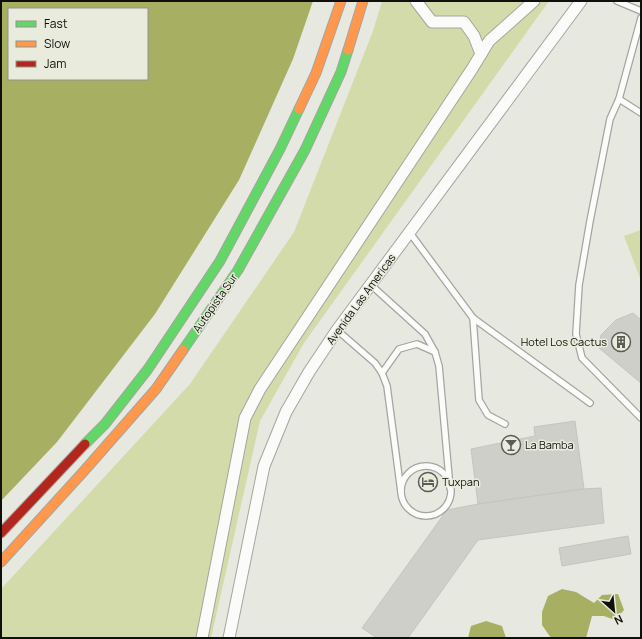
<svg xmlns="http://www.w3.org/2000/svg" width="642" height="639" viewBox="0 0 642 639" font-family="Manrope,sans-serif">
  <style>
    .green { fill: #d4dbaa }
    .water { fill: #a7af63; fill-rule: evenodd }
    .building { fill: #cecfc9; stroke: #c5c5c0 }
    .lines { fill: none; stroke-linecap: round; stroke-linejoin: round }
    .lane-casing { stroke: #a4a59f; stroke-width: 8 }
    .street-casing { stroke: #a4a59f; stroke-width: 13 }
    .fast-casing { stroke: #a4a59f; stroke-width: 11 }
    .slow-casing { stroke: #a4a59f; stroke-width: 11 }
    .jam-casing { stroke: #a4a59f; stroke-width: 11 }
    .lane { stroke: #fbfcfa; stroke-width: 5.5 }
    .street { stroke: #fbfcfa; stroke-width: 11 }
    .fast { stroke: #63d668; stroke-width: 9 }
    .slow { stroke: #ff974d; stroke-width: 9 }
    .jam { stroke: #b3261e; stroke-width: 9 }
    .labels { text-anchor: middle; stroke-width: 3; stroke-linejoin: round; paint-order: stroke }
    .street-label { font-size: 11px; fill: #0f100b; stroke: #e9ecdd }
    .poi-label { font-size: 11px; fill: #0f100b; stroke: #e9ecdd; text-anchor: start }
  </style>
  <rect width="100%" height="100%" fill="#e7e8e0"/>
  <g class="green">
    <path d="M382,1H549L304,343L260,421L211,638H1V589L190,384L294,232L373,31Z"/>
    <path d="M641,230V277L640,278L624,236Z"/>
  </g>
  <g class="water">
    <path d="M1,1H313L293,59L239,180L155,314L57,442L1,501ZM9,9H147V79H9Z"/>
    <path d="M562,589L576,592L594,603L602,595L618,594L624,610L615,620L604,616H592L586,638H551L542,625V612L548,596Z"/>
    <path d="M486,621L502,626L506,638H468L471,626Z"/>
  </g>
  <g class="building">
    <path d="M633,313L641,320V383L599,348L601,335L616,320Z"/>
    <path d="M575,421L584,489L478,504L471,449L535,436L534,427Z"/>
    <path d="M601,488L604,523L478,540L408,638H377L362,628L447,510L478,504L584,489Z"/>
    <path d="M628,536L631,554L562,566L559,548Z"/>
  </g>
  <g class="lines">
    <defs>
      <g id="lane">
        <path d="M617,1L641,11"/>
        <path d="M641,18L619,99L610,119L590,221L579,285L576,334L582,358L641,418"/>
        <path d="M619,99L641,113"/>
        <path d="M410,233L473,318L479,400L488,415L505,424"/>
        <path d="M371,285L425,334L435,352L439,366L450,488"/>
        <path d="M473,318L590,403"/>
        <path d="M337,330L375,363L382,373L387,386L401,492"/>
        <path d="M382,373L399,349L417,344L435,352"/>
        <circle cx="426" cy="491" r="25"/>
      </g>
      <g id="street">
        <path d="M416,1L432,22H464L474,36L481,54"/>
        <path d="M202,638L245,418L260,389L472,69L489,41L534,1"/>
        <path d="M229,638L264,466L286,412L309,372L337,330L581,1"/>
      </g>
      <g id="fast">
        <path d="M183,350L238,270L305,150L341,72L348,50"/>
        <path d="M85,444L105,424L148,369L220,261L280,149L299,109"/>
      </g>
      <g id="slow">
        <path d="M348,50L363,1"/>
        <path d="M299,109L316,73L341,1"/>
        <path d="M1,562L84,471L156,389L183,350"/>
      </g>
      <path id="jam" d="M1,533L85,444"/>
    </defs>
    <use href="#lane" class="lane-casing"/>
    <use href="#street" class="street-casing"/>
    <use href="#fast" class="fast-casing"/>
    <use href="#slow" class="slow-casing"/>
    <use href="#jam" class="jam-casing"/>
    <use href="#lane" class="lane"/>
    <use href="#street" class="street"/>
    <use href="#fast" class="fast"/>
    <use href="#slow" class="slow"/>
    <use href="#jam" class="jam"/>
  </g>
  <defs>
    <symbol id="building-ring" viewBox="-11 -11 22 22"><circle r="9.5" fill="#e9ecdd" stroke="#5b5c56" stroke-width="1.5"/><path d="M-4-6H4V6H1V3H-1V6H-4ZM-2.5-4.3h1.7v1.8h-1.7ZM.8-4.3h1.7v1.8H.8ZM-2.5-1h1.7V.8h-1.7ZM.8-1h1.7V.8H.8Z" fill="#5b5c56"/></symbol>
    <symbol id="bar-ring" viewBox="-11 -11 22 22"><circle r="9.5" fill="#e9ecdd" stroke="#5b5c56" stroke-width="1.5"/><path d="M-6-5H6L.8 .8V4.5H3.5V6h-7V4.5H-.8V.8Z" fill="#5b5c56"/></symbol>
    <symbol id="hotel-ring" viewBox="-11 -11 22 22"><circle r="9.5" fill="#e9ecdd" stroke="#5b5c56" stroke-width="1.5"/><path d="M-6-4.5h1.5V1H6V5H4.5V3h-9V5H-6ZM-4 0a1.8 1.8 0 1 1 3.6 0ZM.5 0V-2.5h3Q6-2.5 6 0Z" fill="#5b5c56"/></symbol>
  </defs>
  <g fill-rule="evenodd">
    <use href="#building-ring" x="610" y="331" width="22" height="22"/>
    <use href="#bar-ring" x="500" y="434" width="22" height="22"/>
    <use href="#hotel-ring" x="417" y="471" width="22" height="22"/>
  </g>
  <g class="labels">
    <g class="street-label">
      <text transform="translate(361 299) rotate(-54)" y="4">Avenida Las Americas</text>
      <text transform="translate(215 303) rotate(-55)" y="4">Autopista Sur</text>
    </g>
    <g class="poi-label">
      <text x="607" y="346" text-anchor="end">Hotel Los Cactus</text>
      <text x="525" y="449">La Bamba</text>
      <text x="442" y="486">Tuxpan</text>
    </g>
  </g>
  <rect width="642" height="639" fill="none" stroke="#0f100b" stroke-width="4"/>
  <rect x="8" y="8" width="140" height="72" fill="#e9ecdd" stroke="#929489"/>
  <rect x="16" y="21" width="20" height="6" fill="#63d668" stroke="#929489"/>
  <text x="44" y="28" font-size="12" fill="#0f100b">Fast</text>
  <rect x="16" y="41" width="20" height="6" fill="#ff974d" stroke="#929489"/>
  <text x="44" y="48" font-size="12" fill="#0f100b">Slow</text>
  <rect x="16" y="61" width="20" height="6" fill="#b3261e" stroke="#929489"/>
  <text x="44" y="68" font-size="12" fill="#0f100b">Jam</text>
  <g transform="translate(614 611) rotate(153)" stroke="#e9ecdd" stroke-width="3" paint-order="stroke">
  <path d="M0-3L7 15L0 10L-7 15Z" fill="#0f100b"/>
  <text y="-6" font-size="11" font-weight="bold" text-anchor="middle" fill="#0f100b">N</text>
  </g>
</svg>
